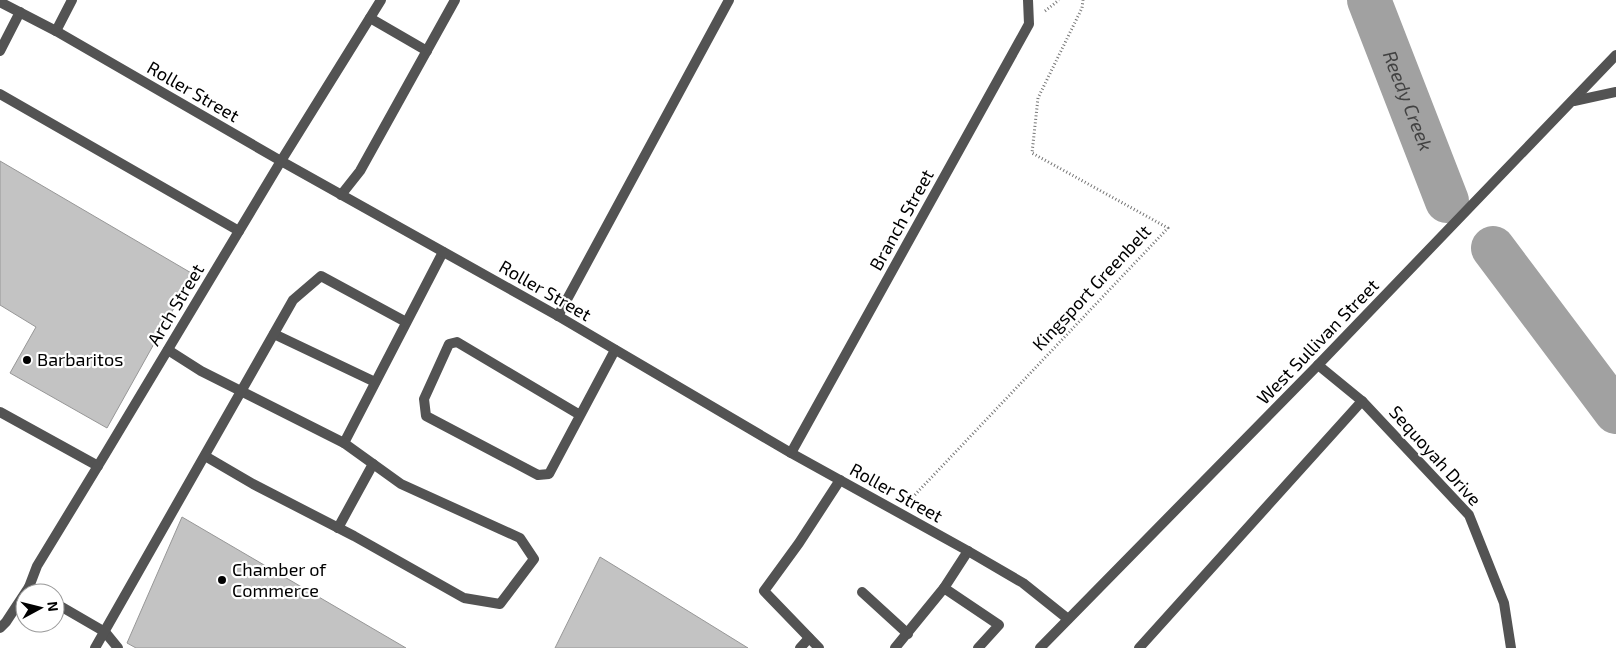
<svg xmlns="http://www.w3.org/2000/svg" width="1616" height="648" viewBox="0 0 1616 648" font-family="'Exo 2',sans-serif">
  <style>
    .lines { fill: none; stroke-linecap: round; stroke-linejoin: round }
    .river { stroke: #a1a1a1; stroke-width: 44 }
    .building { fill: #c3c3c3; stroke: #979797 }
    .path { stroke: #757575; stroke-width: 3; stroke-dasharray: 1 2.5; stroke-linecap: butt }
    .service { stroke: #535353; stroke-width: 10 }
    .minor { stroke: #535353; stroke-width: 10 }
    .tertiary { stroke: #535353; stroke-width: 10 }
    .poi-dot { fill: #000; stroke: #fff; stroke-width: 2 }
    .labels { text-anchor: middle; stroke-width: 4.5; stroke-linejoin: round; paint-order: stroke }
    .street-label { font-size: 18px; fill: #000; stroke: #fff }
    .poi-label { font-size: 18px; fill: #000; stroke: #fff; text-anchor: start }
    .water-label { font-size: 19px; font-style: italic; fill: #424242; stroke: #fff }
  </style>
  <rect width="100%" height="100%" fill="#fff"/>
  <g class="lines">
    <g class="river">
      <path id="s1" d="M1369,0L1447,201"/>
      <path d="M1493,248L1616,412"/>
    </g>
  </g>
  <g class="building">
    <path d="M0,161L193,274L107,428L10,373L36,327L0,305Z"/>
    <path d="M182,517L406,648H136L127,643Z"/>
    <path d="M600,557L654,590L748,648H555Z"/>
  </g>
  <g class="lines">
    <g class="path">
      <path d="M1045,11L1059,0"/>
      <path d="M910,500L1168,228L1032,153L1038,98L1082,8L1083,0"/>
    </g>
    <g class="service">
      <path d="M370,18L427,51"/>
      <path d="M0,51L20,12"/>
      <path d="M0,94L239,231"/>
      <path d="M341,195L360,171L455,0"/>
      <path d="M274,334L375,382"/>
      <path d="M168,350L201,371L344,443L443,252"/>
      <path d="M0,412L98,466"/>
      <path d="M580,415L457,342L449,344L424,399L426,416L538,475L549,474L615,350"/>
      <path d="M205,456L253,484L354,536L464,598L500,604L534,559L520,538L401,484L344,443"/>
      <path d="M338,528L373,464"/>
      <path d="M29,587L39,593"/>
      <path d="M944,588L968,551"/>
      <path d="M862,592L908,634"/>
      <path d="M55,603L105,632L118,648"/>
      <path d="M95,648L293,300L321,276L406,322"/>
      <path d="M800,648L809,638"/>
      <path d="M819,648L764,591L799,543L840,480"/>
      <path d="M895,648L944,588L999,625L978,648"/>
    </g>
    <g class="minor">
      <path d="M0,2L56,31L281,161L558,316L791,453L968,551L1023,583L1068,619"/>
      <path d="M56,31L72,0"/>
      <path d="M1574,101L1616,92"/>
      <path d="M558,316L729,0"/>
      <path d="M1318,365L1362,401L1469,515L1504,603L1511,648"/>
      <path d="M791,453L1029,24L1028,0"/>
      <path d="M0,628L6,622L29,587L37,566L104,456L281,161L381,0"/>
      <path d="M1139,648L1362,401"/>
    </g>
    <path class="tertiary" d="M1040,648L1318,365L1616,55"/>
  </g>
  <g class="poi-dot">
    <circle cx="27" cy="360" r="5"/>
    <circle cx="222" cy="580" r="5"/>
  </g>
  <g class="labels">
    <g class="street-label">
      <text transform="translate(193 92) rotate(30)" y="6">Roller Street</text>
      <text transform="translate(902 220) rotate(-61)" y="6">Branch Street</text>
      <text transform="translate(1092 288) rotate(-47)" y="6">Kingsport Greenbelt</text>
      <text transform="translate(545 291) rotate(30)" y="6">Roller Street</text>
      <text transform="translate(176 305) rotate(-59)" y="6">Arch Street</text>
      <text transform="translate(1318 342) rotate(-46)" y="6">West Sullivan Street</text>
      <text transform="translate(1435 456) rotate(48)" y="6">Sequoyah Drive</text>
      <text transform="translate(896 493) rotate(29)" y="6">Roller Street</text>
    </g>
    <g class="poi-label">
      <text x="37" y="366">Barbaritos</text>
      <text x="232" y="576">Chamber of<tspan x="232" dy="21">Commerce</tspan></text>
    </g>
    <g class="water-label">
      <text dy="7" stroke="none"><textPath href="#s1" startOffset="108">Reedy Creek</textPath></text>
    </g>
  </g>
  <g transform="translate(40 608) rotate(83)"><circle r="24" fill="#ffffff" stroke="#999999"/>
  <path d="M0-4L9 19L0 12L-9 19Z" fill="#000000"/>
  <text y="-8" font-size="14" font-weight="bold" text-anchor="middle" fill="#000000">N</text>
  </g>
</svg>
